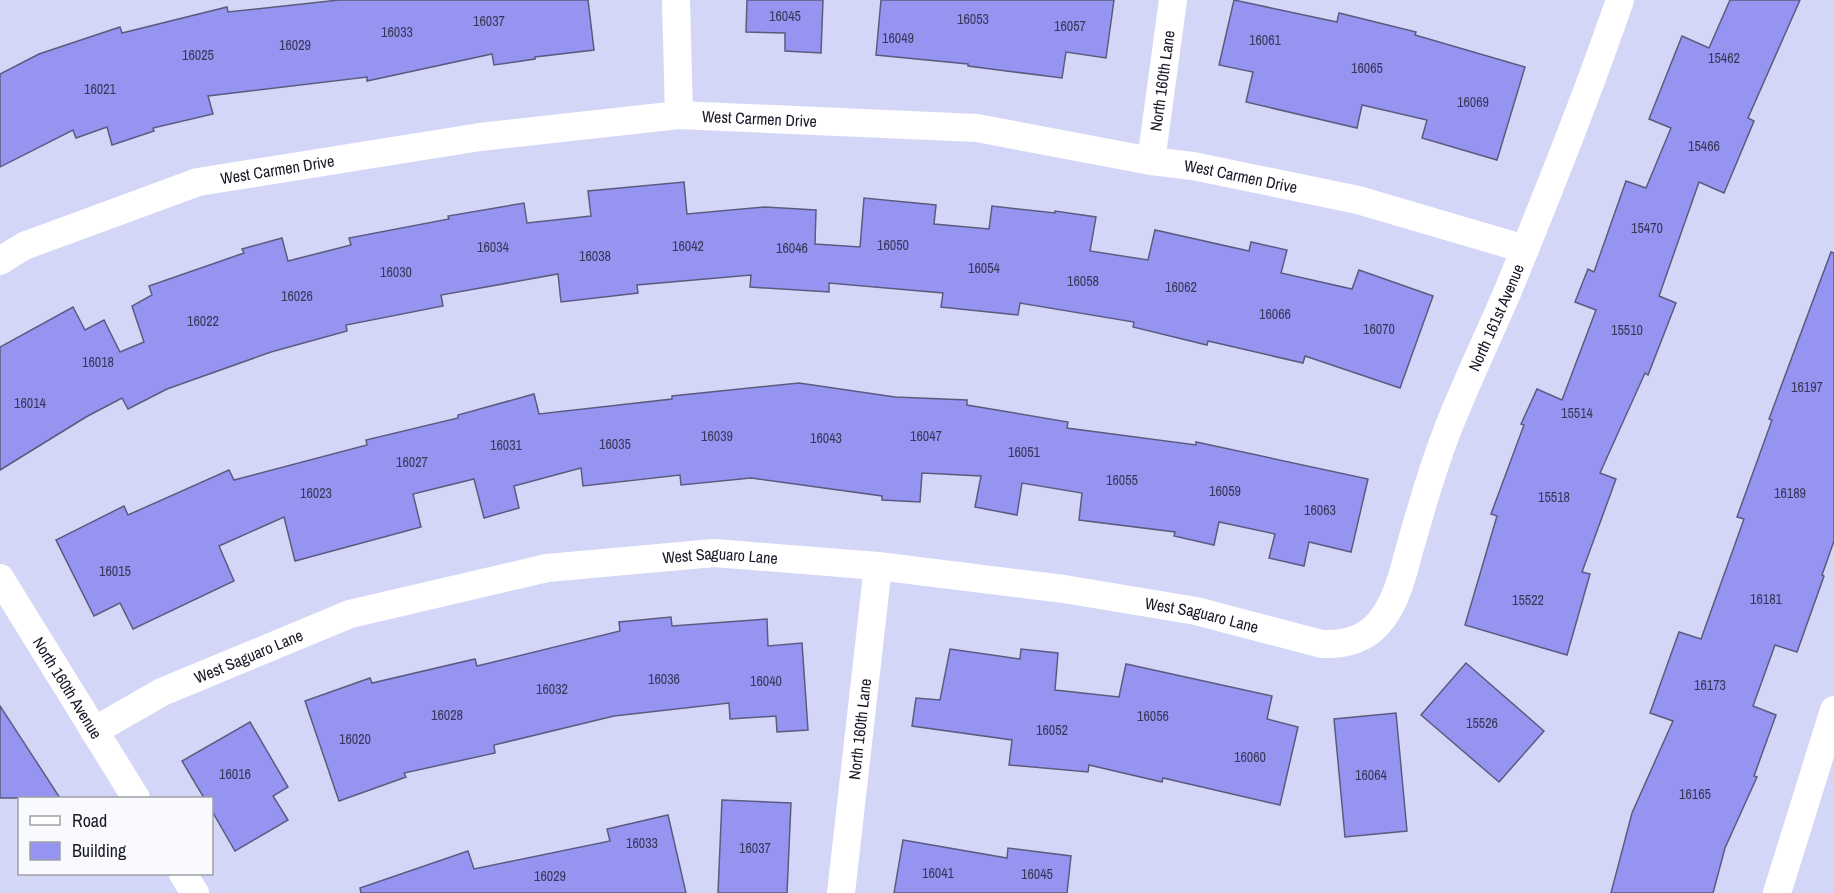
<svg xmlns="http://www.w3.org/2000/svg" width="1834" height="893" viewBox="0 0 1834 893" font-family="'Archivo Narrow',sans-serif">
  <style>
    .building { fill: #9694f1; stroke: #5b5b80; stroke-width: 1.5 }
    .lines { fill: none; stroke-linecap: round; stroke-linejoin: round }
    .street { stroke: #fff; stroke-width: 28 }
    .labels { text-anchor: middle; stroke-width: 4.5; stroke-linejoin: round; paint-order: stroke }
    .number-label { font-size: 14px; fill: #38375a }
    .street-label { font-size: 16px; fill: #181827; stroke: #f9fafe }
  </style>
  <rect width="100%" height="100%" fill="#d4d6f8"/>
  <g class="building">
    <path d="M339,0H588L594,50L535,57V59L494,65L492,54L367,81V77L208,96L213,114L153,128L154,131L112,145L107,127L76,138L73,130L0,167V74L39,54L120,27L122,33L227,7L228,12Z"/>
    <path d="M747,0H823L821,53L785,51V33L746,32Z"/>
    <path d="M881,0H1114L1106,58L1066,52L1062,78L968,66V64L876,55Z"/>
    <path d="M1234,0L1337,22L1339,13L1416,32L1415,35L1525,67L1497,160L1422,138L1427,120L1362,105L1357,128L1246,102L1253,72L1219,65Z"/>
    <path d="M1730,0H1800L1748,118L1754,121L1724,193L1699,182L1659,296L1676,303L1648,375L1645,373L1600,473L1616,479L1582,572L1590,574L1567,655L1465,625L1497,516L1491,514L1524,425L1521,424L1537,389L1562,400L1596,310L1575,302L1588,269L1594,272L1626,181L1646,188L1671,128L1649,119L1682,36L1709,48Z"/>
    <path d="M684,182L687,214L765,207L816,210L815,244L860,247L864,198L936,205L934,224L989,229L992,206L1055,213V211L1096,217L1090,251L1148,260L1155,230L1249,251L1251,242L1287,250L1281,273L1352,289L1359,270L1433,296L1400,388L1305,356L1303,363L1208,341L1207,345L1133,327L1134,322L1020,303L1018,315L941,307L943,293L829,283V292L750,287L751,275L637,285L638,293L561,302L558,274L441,295L443,306L346,325L347,331L271,352L167,389L128,409L122,398L86,417L0,470V347L73,307L85,330L104,320L120,352L144,342L132,306L152,295L149,286L244,253L242,249L282,238L288,261L351,245L349,238L449,219L448,216L524,203L527,223L591,216L588,191Z"/>
    <path d="M1831,252L1834,253V541L1822,575L1824,576L1797,652L1775,645L1753,706L1776,715L1754,776L1757,777L1725,848L1713,893H1611L1632,813L1673,721L1650,713L1679,632L1701,639L1744,519L1737,517L1772,420L1769,419Z"/>
    <path d="M799,383L895,397L967,400V405L1068,422L1067,428L1196,445V442L1368,479L1351,552L1309,542L1304,566L1269,558L1275,534L1219,522L1214,545L1174,536L1175,532L1079,520L1082,493L1022,483L1017,515L975,507L981,476L922,473L920,502L882,500V496L751,478L681,485L680,475L583,486L581,468L514,486L519,508L484,518L474,479L413,494L421,527L295,561L284,517L219,546L234,581L133,629L120,603L94,616L56,540L124,506L128,515L229,470L234,480L367,445L366,440L458,418V415L534,394L539,414L672,399V396Z"/>
    <path d="M671,617L672,626L767,619L768,646L802,643L808,730L777,732L776,716L730,719L729,703L614,716L494,745L495,753L404,773L406,777L339,801L305,701L370,678L372,683L475,659L477,666L620,631L619,622Z"/>
    <path d="M950,649L1020,659L1021,649L1058,653L1055,690L1119,697L1126,664L1272,696L1267,719L1298,727L1280,805L1163,778L1162,782L1089,765L1088,772L1009,765L1012,740L912,726L916,698L940,700Z"/>
    <path d="M1466,663L1544,731L1499,782L1421,715Z"/>
    <path d="M0,706L60,798H0Z"/>
    <path d="M1396,713L1407,831L1345,837L1334,719Z"/>
    <path d="M250,722L288,787L273,796L288,820L235,851L212,811V798H204L182,761Z"/>
    <path d="M722,800L791,803L787,893H718Z"/>
    <path d="M668,815L686,893H361L360,888L468,851L474,869L610,841L607,829Z"/>
    <path d="M903,840L1007,858L1008,848L1071,856L1067,893H894Z"/>
  </g>
  <g class="lines">
    <g class="street">
      <path d="M676,0L679,115"/>
      <path id="s1" d="M1151,161L1173,0"/>
      <path id="s2" d="M0,261L24,246L198,182L480,137L679,115L977,128L1151,161L1193,166L1358,200L1525,249"/>
      <path id="s3" d="M0,578L136,798"/>
      <path id="s4" d="M94,731L162,692L350,614L547,568L714,553L878,566L1064,589L1196,611L1322,644C1345,645 1368,639 1382,619C1400,596 1405,562 1414,534C1424,498 1435,462 1449,426C1467,381 1488,337 1507,293C1547,196 1586,99 1620,0"/>
      <path d="M183,874L195,893"/>
      <path id="s5" d="M841,893L878,566"/>
      <path d="M1777,893L1834,710"/>
    </g>
  </g>
  <g class="labels">
    <g class="number-label">
      <text x="785" y="21">16045</text>
      <text x="973" y="24">16053</text>
      <text x="489" y="26">16037</text>
      <text x="1070" y="31">16057</text>
      <text x="397" y="37">16033</text>
      <text x="898" y="43">16049</text>
      <text x="1265" y="45">16061</text>
      <text x="295" y="50">16029</text>
      <text x="198" y="60">16025</text>
      <text x="1724" y="63">15462</text>
      <text x="1367" y="73">16065</text>
      <text x="100" y="94">16021</text>
      <text x="1473" y="107">16069</text>
      <text x="1704" y="151">15466</text>
      <text x="1647" y="233">15470</text>
      <text x="893" y="250">16050</text>
      <text x="688" y="251">16042</text>
      <text x="493" y="252">16034</text>
      <text x="792" y="253">16046</text>
      <text x="595" y="261">16038</text>
      <text x="984" y="273">16054</text>
      <text x="396" y="277">16030</text>
      <text x="1083" y="286">16058</text>
      <text x="1181" y="292">16062</text>
      <text x="297" y="301">16026</text>
      <text x="1275" y="319">16066</text>
      <text x="203" y="326">16022</text>
      <text x="1379" y="334">16070</text>
      <text x="1627" y="335">15510</text>
      <text x="98" y="367">16018</text>
      <text x="1807" y="392">16197</text>
      <text x="30" y="408">16014</text>
      <text x="1577" y="418">15514</text>
      <text x="717" y="441">16039</text>
      <text x="926" y="441">16047</text>
      <text x="826" y="443">16043</text>
      <text x="615" y="449">16035</text>
      <text x="506" y="450">16031</text>
      <text x="1024" y="457">16051</text>
      <text x="412" y="467">16027</text>
      <text x="1122" y="485">16055</text>
      <text x="1225" y="496">16059</text>
      <text x="316" y="498">16023</text>
      <text x="1790" y="498">16189</text>
      <text x="1554" y="502">15518</text>
      <text x="1320" y="515">16063</text>
      <text x="115" y="576">16015</text>
      <text x="1766" y="604">16181</text>
      <text x="1528" y="605">15522</text>
      <text x="664" y="684">16036</text>
      <text x="766" y="686">16040</text>
      <text x="1710" y="690">16173</text>
      <text x="552" y="694">16032</text>
      <text x="447" y="720">16028</text>
      <text x="1153" y="721">16056</text>
      <text x="1482" y="728">15526</text>
      <text x="1052" y="735">16052</text>
      <text x="355" y="744">16020</text>
      <text x="1250" y="762">16060</text>
      <text x="235" y="779">16016</text>
      <text x="1371" y="780">16064</text>
      <text x="1695" y="799">16165</text>
      <text x="642" y="848">16033</text>
      <text x="755" y="853">16037</text>
      <text x="938" y="878">16041</text>
      <text x="1037" y="879">16045</text>
      <text x="550" y="881">16029</text>
    </g>
    <g class="street-label">
      <text dy="6" stroke="none"><textPath href="#s1" startOffset="81">North 160th Lane</textPath></text>
      <text dy="6" stroke="none"><textPath href="#s2" startOffset="780">West Carmen Drive</textPath></text>
      <text dy="6" stroke="none"><textPath href="#s2" startOffset="294">West Carmen Drive</textPath></text>
      <text dy="6" stroke="none"><textPath href="#s2" startOffset="1266">West Carmen Drive</textPath></text>
      <text dy="6" stroke="none"><textPath href="#s4" startOffset="1659">North 161st Avenue</textPath></text>
      <text dy="6" stroke="none"><textPath href="#s4" startOffset="658">West Saguaro Lane</textPath></text>
      <text dy="6" stroke="none"><textPath href="#s4" startOffset="1144">West Saguaro Lane</textPath></text>
      <text dy="6" stroke="none"><textPath href="#s4" startOffset="172">West Saguaro Lane</textPath></text>
      <text dy="6" stroke="none"><textPath href="#s3" startOffset="129">North 160th Avenue</textPath></text>
      <text dy="6" stroke="none"><textPath href="#s5" startOffset="165">North 160th Lane</textPath></text>
    </g>
  </g>
  <rect x="18" y="797" width="195" height="78" fill="#f9fafe" stroke="#9fa0a8" stroke-width="1.5"/>
  <rect x="30" y="816" width="30" height="9" fill="#ffffff" stroke="#9fa0a8" stroke-width="1.5"/>
  <text x="72" y="827" font-size="18" fill="#181827">Road</text>
  <rect x="30" y="842" width="30" height="18" fill="#9694f1" stroke="#9fa0a8" stroke-width="1.5"/>
  <text x="72" y="857" font-size="18" fill="#181827">Building</text>
</svg>
